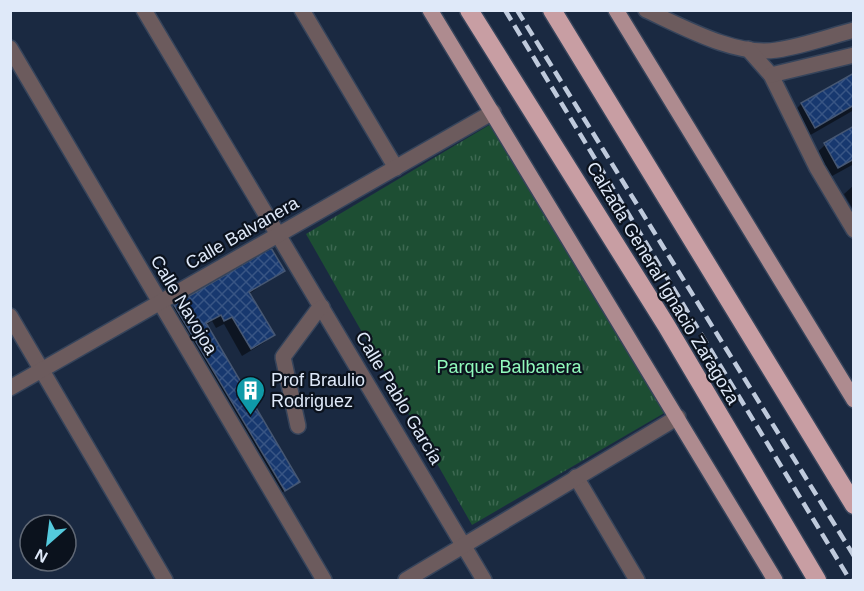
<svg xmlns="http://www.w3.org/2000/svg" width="864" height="591" viewBox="0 0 864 591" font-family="Arial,sans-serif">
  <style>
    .park { fill: url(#park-tufts) }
    .shadow { fill: #0007 }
    .building { fill: url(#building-cross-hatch); stroke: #465773; stroke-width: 1.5 }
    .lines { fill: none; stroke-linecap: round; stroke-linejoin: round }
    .minor-casing { stroke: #36445b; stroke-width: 18 }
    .major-casing { stroke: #36445b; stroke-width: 18 }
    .highway-casing { stroke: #36445b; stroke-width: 21 }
    .minor { stroke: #6c5b5d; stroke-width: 15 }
    .major { stroke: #ae8b8f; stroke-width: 15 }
    .highway { stroke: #c89ea3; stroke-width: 18 }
    .rail { stroke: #bfcadc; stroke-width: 4.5; stroke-dasharray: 12 6; stroke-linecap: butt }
    .labels { text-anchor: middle; stroke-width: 4.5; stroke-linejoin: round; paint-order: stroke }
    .street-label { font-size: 18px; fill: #dfe9f9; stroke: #0b121d }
    .park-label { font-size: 18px; fill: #91fabc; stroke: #0b121d }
    .poi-label { font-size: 18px; fill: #dfe9f9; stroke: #0b121d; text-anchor: start }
  </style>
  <defs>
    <pattern id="park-tufts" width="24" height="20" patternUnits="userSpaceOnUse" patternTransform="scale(1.5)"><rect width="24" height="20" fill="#1d4e33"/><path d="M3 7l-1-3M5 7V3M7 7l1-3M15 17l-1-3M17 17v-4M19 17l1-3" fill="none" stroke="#3d6851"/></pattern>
    <pattern id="building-cross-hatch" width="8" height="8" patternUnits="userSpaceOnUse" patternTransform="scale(1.5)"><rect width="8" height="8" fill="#17386f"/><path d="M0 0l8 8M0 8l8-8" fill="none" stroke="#385584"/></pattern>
  </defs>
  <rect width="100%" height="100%" fill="#1a2941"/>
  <path class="park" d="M491,124L666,412L472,525L306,234Z"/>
  <g class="shadow">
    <path d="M854,74V110L800,141L787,119L801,104Z"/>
    <path d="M854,128V164L823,181L810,159L825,145Z"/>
    <path d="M854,185V211L844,194Z"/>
    <path d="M283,271L249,294L273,334L265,342L242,356L224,324L216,328L212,321L205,326L298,481L276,497L167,314L175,306Z"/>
  </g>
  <g class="building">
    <path d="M854,73V105L815,128L801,103Z"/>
    <path d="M854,126V159L838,168L824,143Z"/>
    <path d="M271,248L285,271L249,292L275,335L251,349L232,317L224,321L221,315L206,323L300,482L285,491L174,305Z"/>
  </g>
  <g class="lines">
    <defs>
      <g id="minor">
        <path d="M144,10L484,580"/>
        <path d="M302,10L396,168"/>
        <path d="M646,10C683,27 737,57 777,50C803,46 828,37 854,30"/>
        <path d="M10,48L324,580"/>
        <path d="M748,49L771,75L817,168L854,230"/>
        <path d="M771,75L854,55"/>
        <path d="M10,316L165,580"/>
        <path d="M10,388L493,112"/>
        <path d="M298,426L283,357L317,311L322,307"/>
        <path d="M576,477L637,580"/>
        <path d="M406,580L678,417"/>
      </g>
      <g id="major">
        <path d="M430,10L775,580"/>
        <path d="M616,10L854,400"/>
      </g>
      <g id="highway">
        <path d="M469,10L666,325L817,580"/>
        <path d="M552,10L854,505"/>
      </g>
    </defs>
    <use href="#minor" class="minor-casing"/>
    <use href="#major" class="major-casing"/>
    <use href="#highway" class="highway-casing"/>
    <use href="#minor" class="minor"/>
    <use href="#major" class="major"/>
    <use href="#highway" class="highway"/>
    <g class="rail">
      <path d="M505,10L850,580"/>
      <path d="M517,10L854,556"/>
    </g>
  </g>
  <defs>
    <symbol id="building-pin" viewBox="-11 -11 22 30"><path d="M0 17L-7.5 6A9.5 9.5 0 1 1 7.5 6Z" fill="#0f9aa8" stroke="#0b121d"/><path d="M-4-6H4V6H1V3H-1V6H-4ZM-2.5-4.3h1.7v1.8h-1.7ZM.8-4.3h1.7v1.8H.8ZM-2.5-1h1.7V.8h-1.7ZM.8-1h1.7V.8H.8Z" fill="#fff"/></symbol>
  </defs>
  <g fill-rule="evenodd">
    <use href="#building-pin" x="234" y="374" width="33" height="45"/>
  </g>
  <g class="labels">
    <g class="street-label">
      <text transform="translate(242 233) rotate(-30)" y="6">Calle Balvanera</text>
      <text transform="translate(663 283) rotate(59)" y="6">Calzada General Ignacio Zaragoza</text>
      <text transform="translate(184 305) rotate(59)" y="6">Calle Navojoa</text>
      <text transform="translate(399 398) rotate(59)" y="6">Calle Pablo García</text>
    </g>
    <g class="park-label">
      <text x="509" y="373">Parque Balbanera</text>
    </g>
    <g class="poi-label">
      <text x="271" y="386">Prof Braulio<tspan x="271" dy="21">Rodriguez</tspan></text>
    </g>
  </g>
  <rect width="864" height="591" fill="none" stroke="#dfe9f9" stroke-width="24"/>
  <g transform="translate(48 543) rotate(208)"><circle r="28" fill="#0b121d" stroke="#606875" stroke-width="1.5"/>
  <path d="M0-4.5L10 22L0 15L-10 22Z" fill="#54cadd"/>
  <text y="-9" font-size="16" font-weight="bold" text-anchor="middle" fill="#dfe9f9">N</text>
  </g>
</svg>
